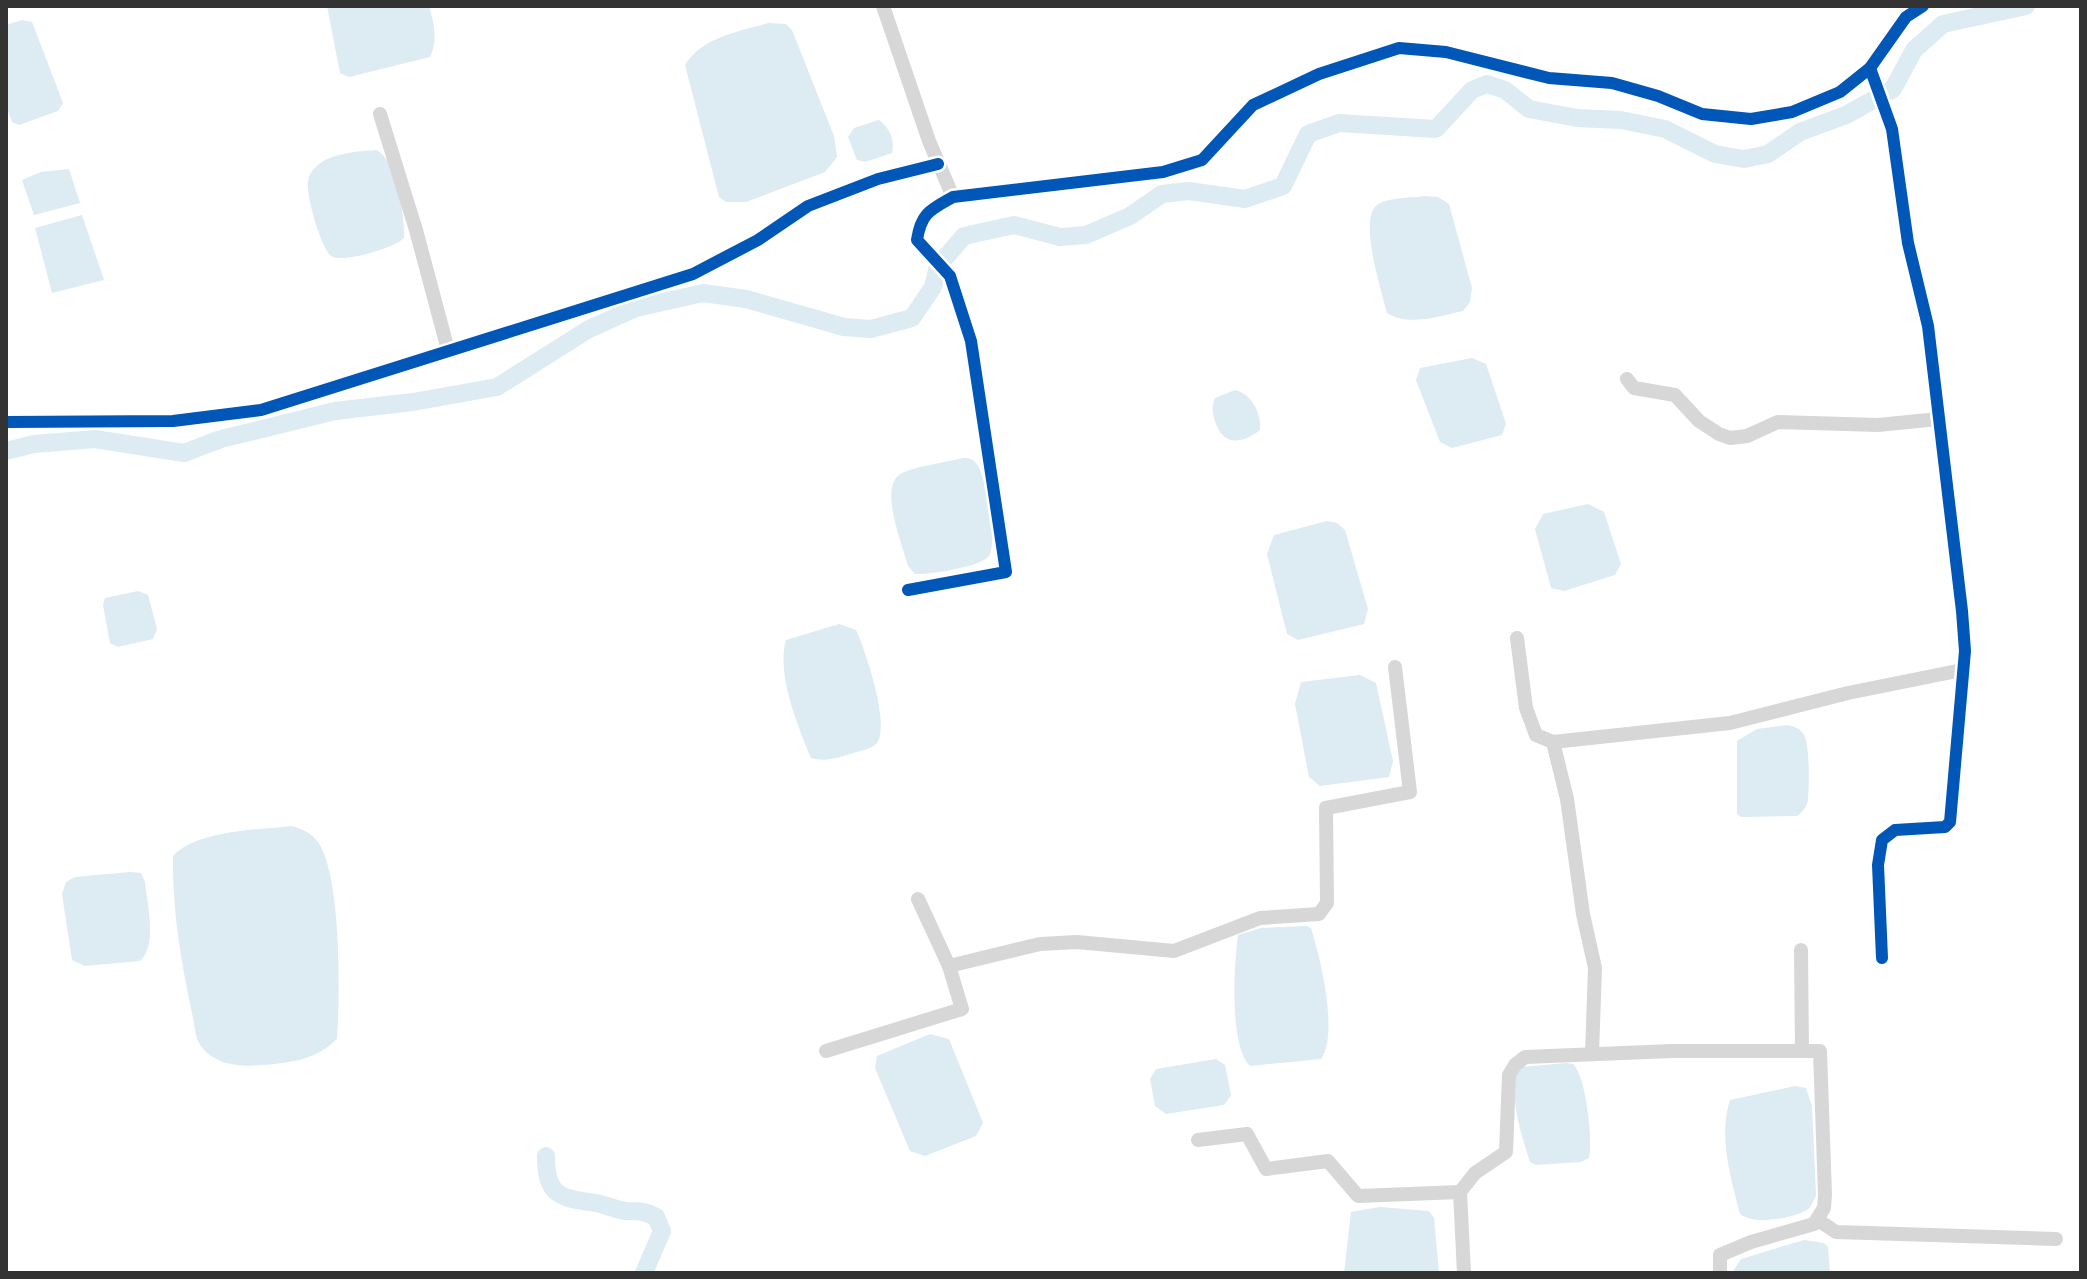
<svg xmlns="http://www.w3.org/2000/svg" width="2087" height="1279" viewBox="0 0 2087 1279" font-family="Barlow,sans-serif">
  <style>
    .water { fill: #ddebf3 }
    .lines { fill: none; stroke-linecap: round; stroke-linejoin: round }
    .canal { stroke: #ddebf3; stroke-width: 18 }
    .minor { stroke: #d7d7d7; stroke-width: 14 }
    .cycleway-casing { stroke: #fff; stroke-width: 17 }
    .cycleway { stroke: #0057b8; stroke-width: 12 }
  </style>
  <rect width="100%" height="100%" fill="#fff"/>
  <g class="water">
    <path d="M327,6H429C434,24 438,39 430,57L349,77L340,73Z"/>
    <path d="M22,20L32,22L63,103L58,111L19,125L12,122L6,105V25Z"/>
    <path d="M768,23L786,24L792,30L834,136L837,157L825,172L746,202H726L719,197L685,65C702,37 738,32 768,23Z"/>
    <path d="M879,120C890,128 895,141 892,153L865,162L857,160L848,137L854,128Z"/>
    <path d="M377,150C397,161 405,217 404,238C394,248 346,262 333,257C322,253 308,200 308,188C307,179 310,172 317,166C330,153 360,151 377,150Z"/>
    <path d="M69,169L80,203L34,215L22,180L41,172Z"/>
    <path d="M1425,196L1438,197L1449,204L1472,288L1470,302L1463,311C1438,316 1410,327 1387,313C1382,292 1358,219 1377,205C1388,197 1412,198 1425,196Z"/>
    <path d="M82,215L104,280L52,293L35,228Z"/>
    <path d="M1472,358L1486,364L1506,424L1502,435L1452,448L1440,442L1416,380L1420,368Z"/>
    <path d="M1235,390C1252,394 1261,413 1260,430C1239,446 1221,445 1214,418C1212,409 1212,406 1215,398Z"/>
    <path d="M963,458C970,458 974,459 978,466C986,479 999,546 988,557C979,567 928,575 915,574L908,566C903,545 877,485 902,473C920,465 944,463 963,458Z"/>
    <path d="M1588,504L1604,512L1621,564L1615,575L1564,591L1551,588L1535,529L1543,514Z"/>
    <path d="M1327,521L1337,523L1345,530L1368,609L1364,624L1298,640L1287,634L1267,554L1274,535Z"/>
    <path d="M138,591L148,595L157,629L153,639L118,647L110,643L103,605L105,598Z"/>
    <path d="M839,624L856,630C865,649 892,729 876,744C871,749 860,751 853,753C837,758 827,762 811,758C798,726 776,674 786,640Z"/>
    <path d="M1360,675L1376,683L1393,761L1389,777L1320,786L1309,777L1295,704L1301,682Z"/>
    <path d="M1788,725C1795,727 1800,728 1804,735C1810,745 1809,788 1808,800C1806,808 1803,812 1797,816L1741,817L1737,814V741L1757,729Z"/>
    <path d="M292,826C305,830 315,835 321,847C341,886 340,994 337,1039C315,1060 294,1062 264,1065C241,1067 213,1066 199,1043C195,1035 194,1022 192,1013C181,962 172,908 173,856C197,830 258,830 292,826Z"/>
    <path d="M130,872L141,873L145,882C147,905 158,945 140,961L85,966L72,960L62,894L66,882L75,877Z"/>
    <path d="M1306,926L1311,928C1320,957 1339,1034 1321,1059L1250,1066C1229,1046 1234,964 1238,935L1261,928Z"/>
    <path d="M930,1034L949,1039L983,1123L976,1136L925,1156L910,1151L875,1068L877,1056Z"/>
    <path d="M1216,1059L1225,1065L1231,1095L1224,1105L1166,1114L1155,1106L1150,1079L1156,1069Z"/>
    <path d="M1566,1063L1573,1064C1586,1076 1593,1140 1589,1158L1581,1162L1536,1165L1530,1162C1522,1136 1506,1091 1520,1067Z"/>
    <path d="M1795,1086L1806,1088L1812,1106L1816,1195C1813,1202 1811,1208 1805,1211C1789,1219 1754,1225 1740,1214C1731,1178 1718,1137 1730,1100Z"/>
    <path d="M1380,1207L1429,1211L1434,1218L1439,1273H1344L1351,1212Z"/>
    <path d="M1804,1240L1824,1243L1828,1247L1830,1273H1732L1741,1259Z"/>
  </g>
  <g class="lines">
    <g class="canal">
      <path d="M6,451L34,444L95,439L184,453L221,439L335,411L413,402L497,387L589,329L636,308L703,293L746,299L844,327L871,329L912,318L933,287L938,266L964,236L1014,225L1060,237L1086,235L1130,216L1162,194L1189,191L1245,199L1283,186L1308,134L1339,123L1436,129L1472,90L1487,84L1505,90L1529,109L1577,118L1621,120L1665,129L1715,154L1744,159L1768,154L1800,132L1846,115L1893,89L1914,50L1943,24L2026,6"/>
      <path d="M546,1156C546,1197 561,1198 596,1203C606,1205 616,1210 626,1211C639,1211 645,1211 656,1217L662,1231L644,1273"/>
    </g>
    <g class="minor">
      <path d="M883,6L929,141L953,197"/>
      <path d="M1870,68L1892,129L1908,243L1928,326L1962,611L1965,651L1950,822L1945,827L1895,830L1882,840L1878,865L1882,958"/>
      <path d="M380,114L416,230L448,350"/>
      <path d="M1627,379L1634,388L1675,395L1699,421L1719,434L1730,438L1747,436L1778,422L1878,425L1938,419"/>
      <path d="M6,422L173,421L261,410L693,274L758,240L808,206L878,179L938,164"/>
      <path d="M908,590L1006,572L971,341L950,276L917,240C921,213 930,210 953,197L1163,172L1202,160L1253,105L1319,74L1399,48L1446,52L1549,78L1612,83L1658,96L1702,114L1751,119L1792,112L1840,92L1870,68L1906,17L1923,6"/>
      <path d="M1517,638L1526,708L1536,735L1553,742L1567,799L1583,914L1595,968L1592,1054"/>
      <path d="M1553,742L1730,723L1848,693L1962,670"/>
      <path d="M918,899L949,966L1040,944L1077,942L1174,951L1260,918L1319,914L1327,903L1326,808L1410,792L1395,667"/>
      <path d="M1801,950L1802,1051"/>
      <path d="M826,1051L962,1009L949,966"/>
      <path d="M1198,1140L1247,1134L1266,1169L1328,1161L1358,1196L1460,1192"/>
      <path d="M1818,1220L1836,1232L2056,1239"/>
      <path d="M1464,1273L1460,1192L1475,1173L1506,1152L1509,1075L1515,1065L1525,1057L1672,1051H1820L1825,1195L1824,1208L1814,1224L1751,1242L1720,1255V1273"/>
    </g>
    <defs>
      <g id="cycleway">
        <path d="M1870,68L1892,129L1908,243L1928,326L1962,611L1965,651L1950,822L1945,827L1895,830L1882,840L1878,865L1882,958"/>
        <path d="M6,422L173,421L261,410L693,274L758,240L808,206L878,179L938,164"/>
        <path d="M908,590L1006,572L971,341L950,276L917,240C921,213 930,210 953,197L1163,172L1202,160L1253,105L1319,74L1399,48L1446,52L1549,78L1612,83L1658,96L1702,114L1751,119L1792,112L1840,92L1870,68L1906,17L1923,6"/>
      </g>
    </defs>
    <use href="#cycleway" class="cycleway-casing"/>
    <use href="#cycleway" class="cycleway"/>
  </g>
  <rect width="2087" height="1279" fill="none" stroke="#333333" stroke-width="16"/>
</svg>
